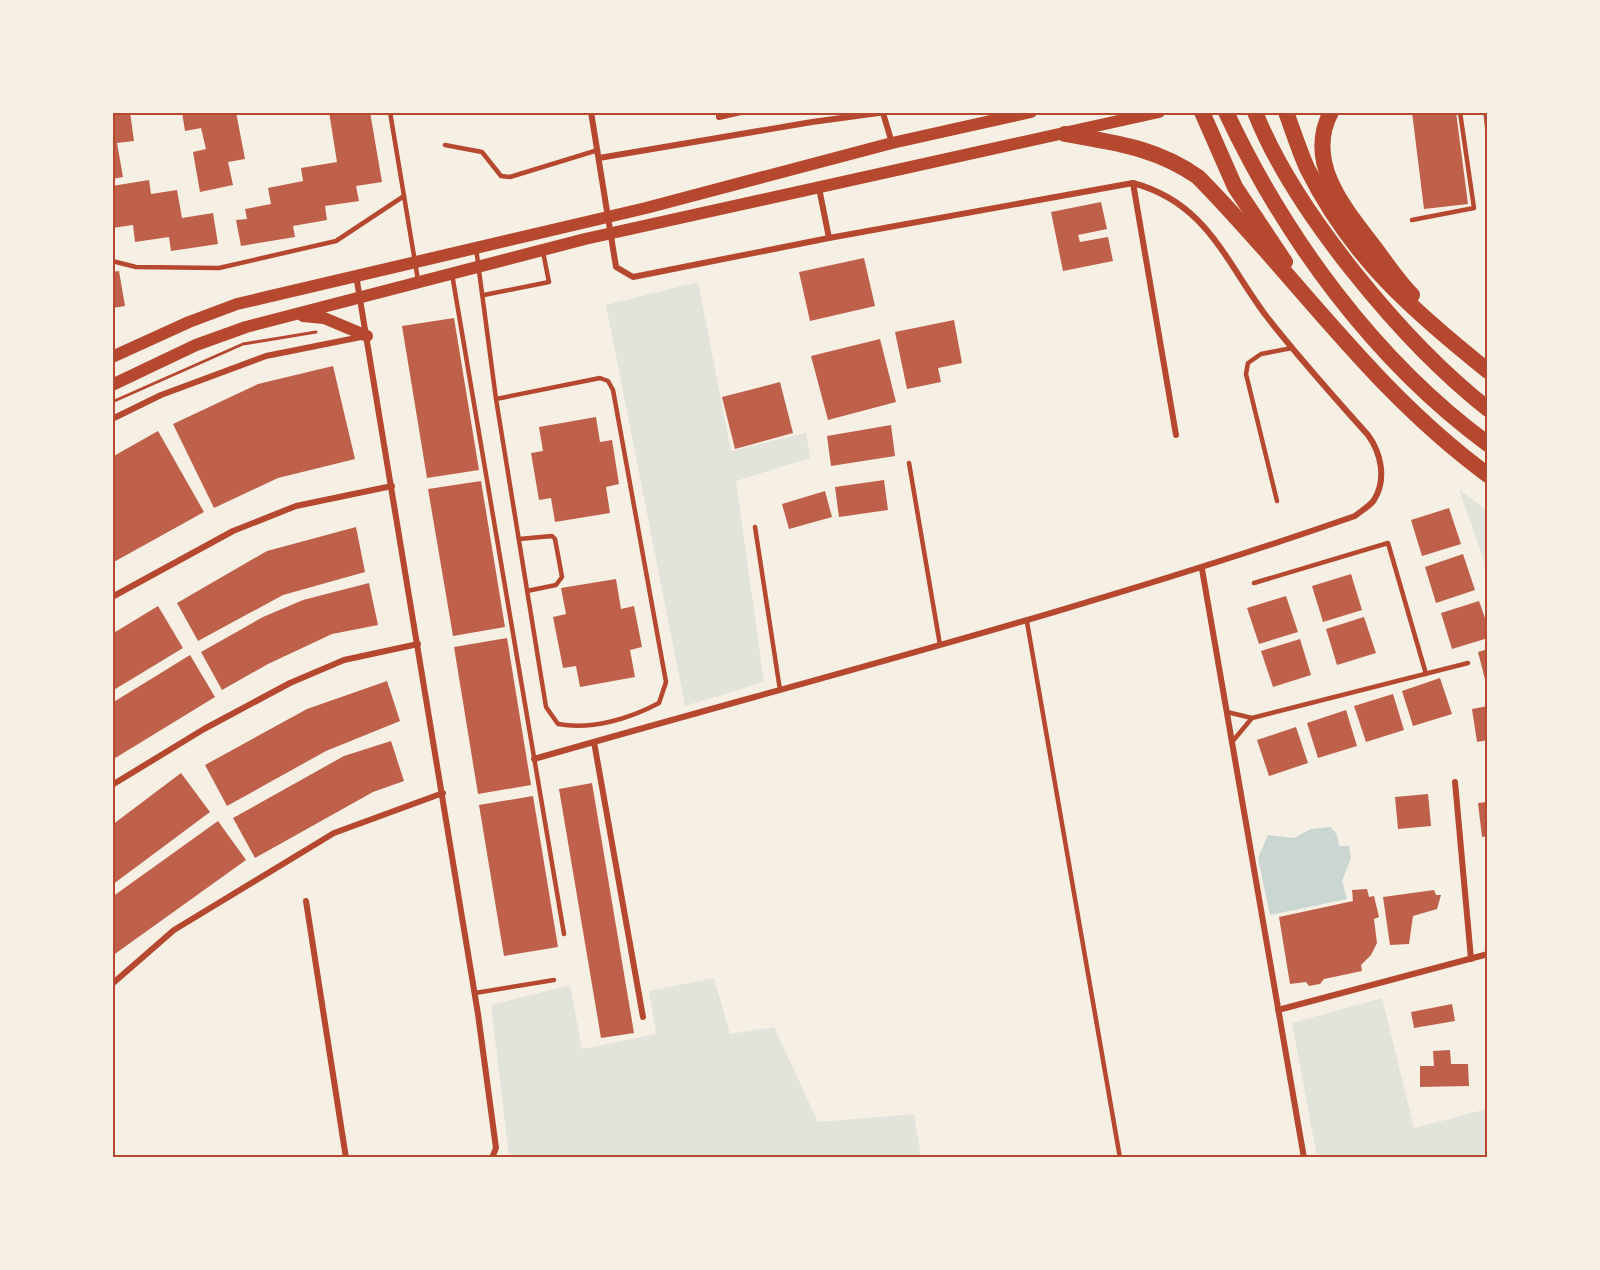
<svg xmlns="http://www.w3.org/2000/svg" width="1600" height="1270" viewBox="0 0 1600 1270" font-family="'Work Sans',sans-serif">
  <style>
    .green { fill: #e2e4dc }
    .water { fill: #c9d6d2 }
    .building { fill: #bf614a }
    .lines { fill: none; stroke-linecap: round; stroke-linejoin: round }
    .path { stroke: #b5482f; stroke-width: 3 }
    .service { stroke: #b5482f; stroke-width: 4.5 }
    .minor { stroke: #b5482f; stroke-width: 6 }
    .secondary { stroke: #b5482f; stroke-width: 12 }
    .motorway { stroke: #b5482f; stroke-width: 16 }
    .neatline { fill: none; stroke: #b5482f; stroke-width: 2 }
  </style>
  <rect width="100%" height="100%" fill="#f6efe4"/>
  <g class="green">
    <path d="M698,282L731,451L806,433L810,458L736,481L764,682L685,706L606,305Z"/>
    <path d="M1459,489L1487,511V570Z"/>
    <path d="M714,978L730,1034L774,1027L818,1122L914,1114L921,1157H509L491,1005L570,985L582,1049L656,1034L649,991Z"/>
    <path d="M1382,998L1414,1128L1487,1109V1157H1317L1292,1023Z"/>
  </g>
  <path class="water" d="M1331,827L1337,835L1339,846H1349L1351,858L1342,881L1347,899L1270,915L1258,858L1268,835L1294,838L1311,829Z"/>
  <g class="building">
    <path d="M112,112H130L134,141L117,143L123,177L112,179Z"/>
    <path d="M182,112H236L245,159L228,162L233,185L200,192L193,152L206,149L201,128L185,131Z"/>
    <path d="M329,112H370L382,182L356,186L359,201L325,206L327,220L293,226L295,237L241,246L236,220L247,219L245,209L271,204L268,188L303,181L301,168L337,162Z"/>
    <path d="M1412,112H1456L1468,204L1424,209Z"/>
    <path d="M1483,112H1488V137H1486Z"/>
    <path d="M149,180L151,194L177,190L182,218L213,213L218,244L171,251L169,237L135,242L133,225L112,228V186Z"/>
    <path d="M1101,202L1107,229L1078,235L1080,242L1108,237L1113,261L1063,271L1051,212Z"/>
    <path d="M864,258L875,306L810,321L799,272Z"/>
    <path d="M119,271L125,306L112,308V272Z"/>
    <path d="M454,318L479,470L427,478L402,326Z"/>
    <path d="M954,320L962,363L938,368L941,382L907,389L895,332Z"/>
    <path d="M880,339L896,402L828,420L811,356Z"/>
    <path d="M333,366L355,459L278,478L214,508L173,424L258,384Z"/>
    <path d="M780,382L793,433L735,449L722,397Z"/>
    <path d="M596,417L600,442L612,440L619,484L606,487L610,513L555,522L551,498L539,500L531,453L543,451L539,427Z"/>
    <path d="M891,425L895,456L831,466L827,436Z"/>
    <path d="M158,431L204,512L112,563V457Z"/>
    <path d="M884,480L888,510L839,517L835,487Z"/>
    <path d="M481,481L505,627L453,636L428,489Z"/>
    <path d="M825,491L832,517L789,529L782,504Z"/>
    <path d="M1449,508L1461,544L1422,556L1411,520Z"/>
    <path d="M356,527L365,572L283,595L198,641L177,603L267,551Z"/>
    <path d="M1463,554L1475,590L1436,603L1425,567Z"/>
    <path d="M1351,574L1362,610L1323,622L1312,586Z"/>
    <path d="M616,579L621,609L634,606L642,647L630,650L635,677L580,687L576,666L563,668L553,617L566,614L561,588Z"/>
    <path d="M369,583L378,625L332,634L268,664L222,690L201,652L263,617L303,600Z"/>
    <path d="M1286,596L1298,632L1259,644L1247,608Z"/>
    <path d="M1479,601L1488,627V638L1452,649L1441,613Z"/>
    <path d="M158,606L183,648L112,691V634Z"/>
    <path d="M1364,617L1376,653L1337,665L1326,629Z"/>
    <path d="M507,638L531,785L478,794L454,647Z"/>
    <path d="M1300,639L1311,675L1273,687L1261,651Z"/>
    <path d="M1488,649V687H1487L1478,652Z"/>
    <path d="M190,655L215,697L112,760V703Z"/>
    <path d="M1440,678L1452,714L1413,726L1402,691Z"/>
    <path d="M387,681L400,721L326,751L227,806L205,765L307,709Z"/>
    <path d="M1393,694L1404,730L1366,742L1354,706Z"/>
    <path d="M1488,706V740L1477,742L1472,709Z"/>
    <path d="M1346,710L1357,746L1318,758L1307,723Z"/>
    <path d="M1296,727L1308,763L1269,776L1257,740Z"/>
    <path d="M391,741L404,781L373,792L255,858L233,818L344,756Z"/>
    <path d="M181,773L210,812L112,885V825Z"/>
    <path d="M592,783L634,1033L601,1038L559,789Z"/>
    <path d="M1428,794L1431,826L1398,829L1395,797Z"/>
    <path d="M533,796L558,947L504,956L479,805Z"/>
    <path d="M1488,802V836L1482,837L1478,803Z"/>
    <path d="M218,821L246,860L112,956V897Z"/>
    <path d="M1367,889L1369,897L1374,896L1379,917L1374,919L1377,943L1371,955L1361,965L1362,971L1324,979L1320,984L1309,986L1306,982L1290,984L1279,917L1353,901L1352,890Z"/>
    <path d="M1434,890L1436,895H1441L1437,909L1413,916L1409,944L1390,945L1383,897Z"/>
    <path d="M1452,1004L1455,1021L1414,1028L1411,1012Z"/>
    <path d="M1450,1050L1451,1064H1468L1469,1086L1420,1087V1066H1434L1433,1051Z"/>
  </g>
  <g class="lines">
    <path class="path" d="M112,402L243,344L316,332"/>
    <g class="service">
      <path d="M390,112L418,280"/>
      <path d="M445,145L482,152L501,176L510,177L598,150"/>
      <path d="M1412,220L1474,208L1460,112"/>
      <path d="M476,248L496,399L546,707L558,724C592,730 629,719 659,703L666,682L613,390L608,381L600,378L496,399"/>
      <path d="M112,261L136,267L219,268L336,241L404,196"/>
      <path d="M452,274L564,934"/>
      <path d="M484,295L549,282L543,252"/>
      <path d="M909,463L940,645"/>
      <path d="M1277,501L1246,374L1248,363L1261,354L1292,348"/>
      <path d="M755,527L780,690"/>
      <path d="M519,539L552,536L555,539L562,577L556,585L527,591"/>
      <path d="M1254,583L1388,543L1426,674"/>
      <path d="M1027,622L1120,1158"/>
      <path d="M1227,712L1252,718L1232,742"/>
      <path d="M1252,718L1468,663"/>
      <path d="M475,993L554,980"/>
    </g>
    <g class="minor">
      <path d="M719,112V117L741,112"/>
      <path d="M883,113L892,143"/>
      <path d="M599,158L812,122L886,112"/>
      <path d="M1133,183L1176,435"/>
      <path d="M819,188L829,238"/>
      <path d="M356,275L478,1014L496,1148L492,1158"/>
      <path d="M112,419L161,395L266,356L361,337"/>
      <path d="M1202,569L1304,1158"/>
      <path d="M112,597L233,531L296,506L392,486"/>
      <path d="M594,742L643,1017"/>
      <path d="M534,759C809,680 1086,610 1355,516C1361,511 1370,506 1374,500C1387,479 1381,453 1368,435C1334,397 1299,358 1267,317C1225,261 1207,203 1133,183L829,238L633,277L616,267L591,112"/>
      <path d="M1455,782L1471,959"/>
      <path d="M112,785L204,729L290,683L344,660L418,644"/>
      <path d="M306,901L346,1158"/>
      <path d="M112,984L174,930L334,833L443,793"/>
      <path d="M1278,1010L1488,954"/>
      <path d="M238,1158H258"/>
    </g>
    <g class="secondary">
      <path d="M303,316L324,318L367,336"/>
      <path d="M112,357L189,322L237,304L646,208L892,143L1031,112"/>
      <path d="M112,385L196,345L246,327L585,239L1159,112"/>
    </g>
    <g class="motorway">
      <path d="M1202,112L1235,187L1285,262"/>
      <path d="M1226,112C1285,238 1375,361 1488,444"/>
      <path d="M1255,112C1294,211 1404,343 1488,409"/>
      <path d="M1286,112C1293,131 1299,150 1307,168C1351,257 1412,310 1488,371"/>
      <path d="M1331,112C1304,163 1346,210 1375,248C1387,264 1398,281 1412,295"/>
      <path d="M1065,134C1115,143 1155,147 1198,177C1297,277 1372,390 1488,475"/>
    </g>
  </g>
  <rect width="1600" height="1270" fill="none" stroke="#f6efe4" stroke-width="228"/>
  <rect x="114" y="114" width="1372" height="1042" class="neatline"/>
</svg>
